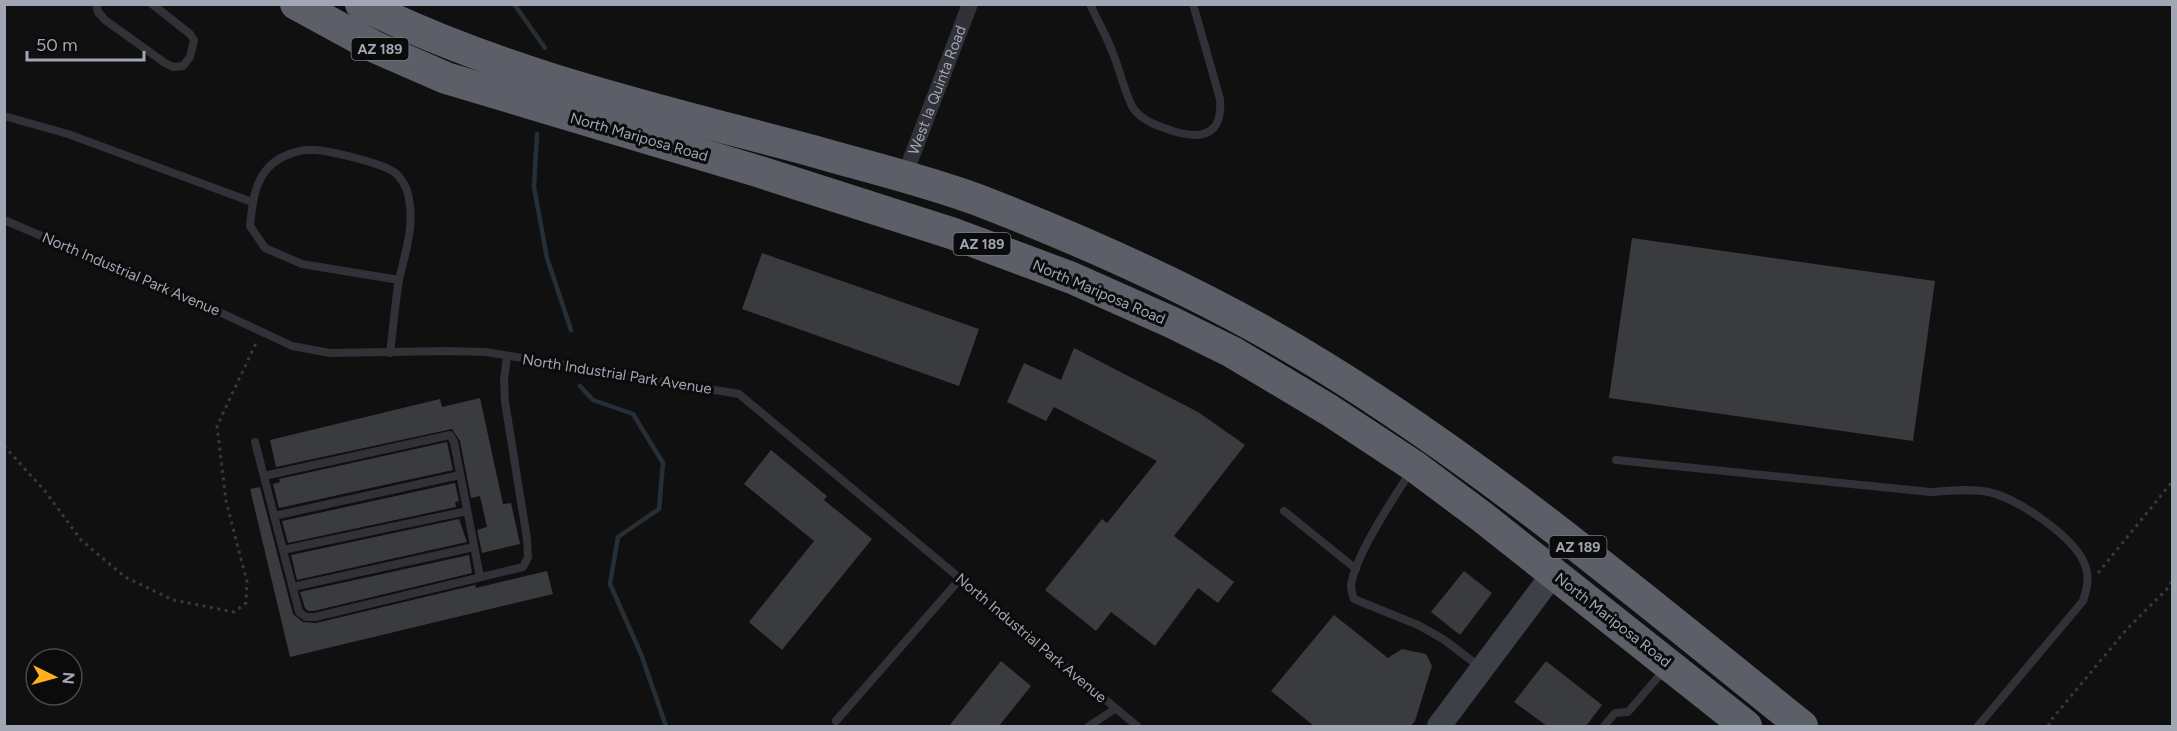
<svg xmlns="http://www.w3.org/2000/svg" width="2177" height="731" viewBox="0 0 2177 731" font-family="Figtree,sans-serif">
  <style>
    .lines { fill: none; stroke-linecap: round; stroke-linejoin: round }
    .stream { stroke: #262f36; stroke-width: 4.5 }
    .building { fill: #3a3b3f }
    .path { stroke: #36393e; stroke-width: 3; stroke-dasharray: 3 4.5; stroke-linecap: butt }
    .lane { stroke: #303237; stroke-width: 8 }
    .street { stroke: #303237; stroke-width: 16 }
    .secondary { stroke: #3e4047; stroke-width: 24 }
    .highway { stroke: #5c5f68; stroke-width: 32 }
    .labels { text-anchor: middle; stroke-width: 6; stroke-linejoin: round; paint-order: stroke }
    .shield { fill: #0b0b0c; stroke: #737881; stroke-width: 1.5 }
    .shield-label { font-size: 14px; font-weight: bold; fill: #a0a6b3 }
    .street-label { font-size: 15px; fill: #a0a6b3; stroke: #0b0b0c }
  </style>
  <rect width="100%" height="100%" fill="#101011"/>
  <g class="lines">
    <g class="stream">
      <path d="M514,4L545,48"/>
      <path d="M537,134L534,187L547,258L571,330"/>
      <path d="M580,386L593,400L633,414L663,463L659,509L618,537L610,584L641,654L666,726"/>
    </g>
  </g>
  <g class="building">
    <path d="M1632,238L1935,281L1913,441L1609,398Z"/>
    <path d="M762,253L979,329L959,386L742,309Z"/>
    <path d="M1074,348L1198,412L1245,445L1174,536L1234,582L1218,603L1198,588L1155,646L1111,612L1096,631L1045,590L1102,519L1107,523L1157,461L1054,407L1046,421L1007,402L1024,363L1061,380Z"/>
    <path d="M480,398L503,504L511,503L520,544L482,553L477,530L487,527L480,496L471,498L460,441L452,429L276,467L270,440L440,399L442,407Z"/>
    <path d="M447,442L453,470L279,508L273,484L280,482L279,479Z"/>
    <path d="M771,450L827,496L824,500L872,539L782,650L749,622L814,541L744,484Z"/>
    <path d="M455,483L459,501L455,502L456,507L288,543L282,521Z"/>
    <path d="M260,487L293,614L303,622L316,623L475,585L476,588L547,571L553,594L290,657L250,489Z"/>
    <path d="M459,519L467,542L297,580L291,555Z"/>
    <path d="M469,555L472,573L314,611H308L305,608L300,592Z"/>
    <path d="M1464,571L1492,593L1460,635L1431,612Z"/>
    <path d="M1334,615L1388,658L1402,649L1426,654L1432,666L1415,721L1411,726H1314L1271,691Z"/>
    <path d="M1001,661L1031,686L999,726H949Z"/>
    <path d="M1546,661L1602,705L1586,726H1547L1514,702Z"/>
  </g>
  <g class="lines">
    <g class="path">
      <path d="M4,446L45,491L81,540L125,577L173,600L234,612L246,603L247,582L226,501L217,426L257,341"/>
      <path d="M2098,573L2172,482"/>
      <path d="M2048,726L2052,719L2126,630L2168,588L2172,581"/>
    </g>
    <g class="lane">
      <path d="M96,4L98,12L105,20L165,63L173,67L183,66L190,57L194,40L190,34L152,4"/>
      <path d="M1090,4C1097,20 1106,35 1112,51C1119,67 1125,94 1133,108C1142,121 1158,126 1173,131C1202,140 1223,135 1220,99L1193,4"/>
      <path d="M4,116L68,134L252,202"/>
      <path d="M4,220L213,309L292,346L330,353L446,351L486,352L739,394L1137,726"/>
      <path d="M390,353C393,329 395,304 399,280C406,249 416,223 407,190C405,185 399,175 394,172C381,163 322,148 306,150C294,151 277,158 269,167C254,182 252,206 250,226L265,248L302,264L399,280"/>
      <path d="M255,442L299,612L306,617H315L523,567L528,557L527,539L505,402L504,380L507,356"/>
      <path d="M1616,460L1930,492C1949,491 1970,488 1989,492C2018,499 2075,537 2085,565C2090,578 2087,588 2083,601L1978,726"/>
      <path d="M1411,471C1394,497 1355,556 1351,585C1351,590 1352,594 1354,599L1418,625L1443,639L1480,667"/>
      <path d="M264,476L450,435L454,442L480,577"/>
      <path d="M1284,511L1356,569"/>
      <path d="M274,516L460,475"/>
      <path d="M283,550L467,511"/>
      <path d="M293,587L474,547"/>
      <path d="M836,721L960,579"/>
      <path d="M1089,726L1115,709"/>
      <path d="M1604,726L1615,713L1628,712L1665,669"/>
    </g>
    <path class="street" id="s1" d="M904,177L970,4"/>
    <path class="secondary" d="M1439,726L1553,574"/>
    <g class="highway">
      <path d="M296,4L375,47L446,78L757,171L951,233L1072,278L1171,322L1232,352L1329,410L1414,466L1481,516L1746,726"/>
      <path d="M361,4C503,75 661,110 813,151C868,167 924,180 978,200C1097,246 1215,299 1324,367C1494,472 1647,602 1802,726"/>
    </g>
  </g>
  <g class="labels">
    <g class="shield">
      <rect x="351.5" y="38" width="57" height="22" rx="4.5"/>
      <rect x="953.5" y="233" width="57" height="22" rx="4.5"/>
      <rect x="1549.5" y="536" width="57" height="22" rx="4.5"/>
    </g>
    <g class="shield-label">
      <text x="380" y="54">AZ 189</text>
      <text x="982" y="249">AZ 189</text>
      <text x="1578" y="552">AZ 189</text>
    </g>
    <g class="street-label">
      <text dy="5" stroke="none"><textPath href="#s1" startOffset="93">West la Quinta Road</textPath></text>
      <text transform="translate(639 137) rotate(16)" y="5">North Mariposa Road</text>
      <text transform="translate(131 274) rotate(23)" y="5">North Industrial Park Avenue</text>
      <text transform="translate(1099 292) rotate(23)" y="5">North Mariposa Road</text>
      <text transform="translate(617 374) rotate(9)" y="5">North Industrial Park Avenue</text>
      <text transform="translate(1613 620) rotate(38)" y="5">North Mariposa Road</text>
      <text transform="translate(1031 638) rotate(40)" y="5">North Industrial Park Avenue</text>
    </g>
  </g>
  <rect width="2177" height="731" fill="none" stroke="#a0a6b3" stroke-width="12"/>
  <g transform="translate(54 677) rotate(95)"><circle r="28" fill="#0b0b0c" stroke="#47494f" stroke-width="1.5"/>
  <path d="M0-4.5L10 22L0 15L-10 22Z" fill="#ffb01a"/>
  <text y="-9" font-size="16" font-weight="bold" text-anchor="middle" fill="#a0a6b3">N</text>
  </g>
  <path d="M27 51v9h117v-9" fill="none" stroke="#a0a6b3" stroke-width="3"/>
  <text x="36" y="51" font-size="18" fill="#a0a6b3" stroke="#0b0b0c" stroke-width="4.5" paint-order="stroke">50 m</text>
</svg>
